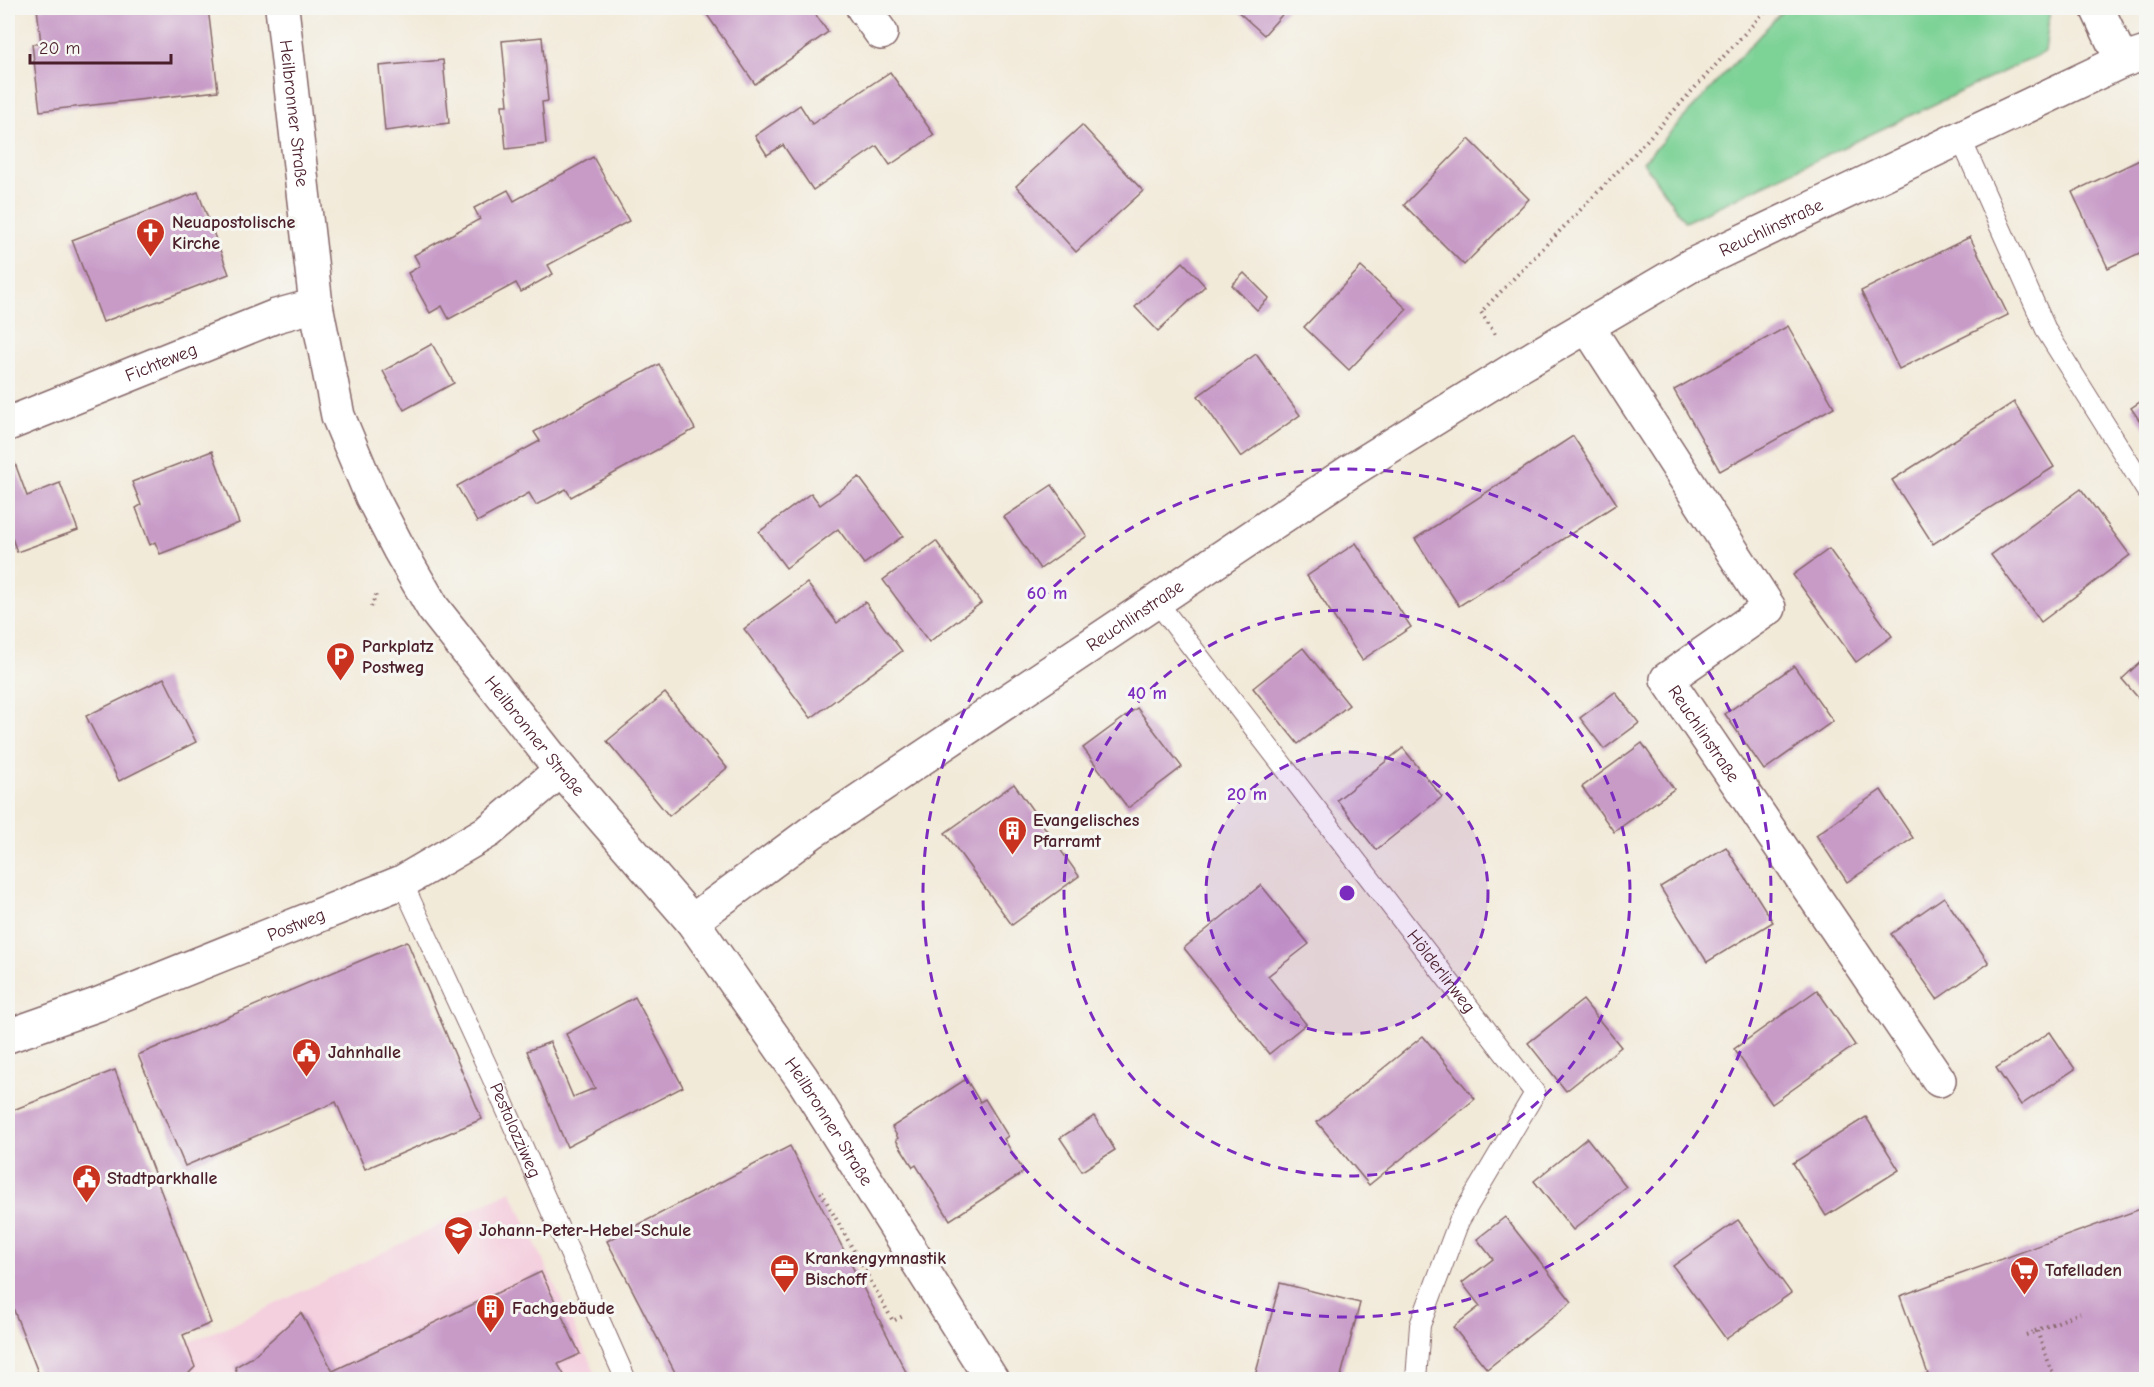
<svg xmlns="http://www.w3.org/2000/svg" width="2154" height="1387" viewBox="0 0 2154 1387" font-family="'Comic Neue',sans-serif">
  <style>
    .built { fill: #f4cfde }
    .green { fill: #7dd296; stroke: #647860; stroke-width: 1.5 }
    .building { fill: #c89bc7 }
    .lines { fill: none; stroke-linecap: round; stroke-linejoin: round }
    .service-casing { stroke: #856668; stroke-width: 22 }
    .minor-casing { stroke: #856668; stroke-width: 36 }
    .path { stroke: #856668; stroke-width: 4; stroke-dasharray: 1.5 4.5; stroke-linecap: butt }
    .service { stroke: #fff; stroke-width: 20 }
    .minor { stroke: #fff; stroke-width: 33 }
    .ring { fill: none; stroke: #7b2cbf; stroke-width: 3; stroke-dasharray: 10 8 }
    .labels { text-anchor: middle; stroke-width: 6; stroke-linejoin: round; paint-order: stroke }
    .street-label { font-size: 18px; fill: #4a1f2b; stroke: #f6f6f2 }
    .poi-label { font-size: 18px; font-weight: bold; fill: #4a1f2b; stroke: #f6f6f2; text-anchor: start }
    .centre { fill: #7b2cbf; stroke: #f6f6f2; stroke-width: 3 }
    .ring-label { font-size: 18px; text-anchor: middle; font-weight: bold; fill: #7b2cbf; stroke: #f6f6f2; stroke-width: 6; stroke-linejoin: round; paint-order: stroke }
  </style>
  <rect width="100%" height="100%" fill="#f6f6f2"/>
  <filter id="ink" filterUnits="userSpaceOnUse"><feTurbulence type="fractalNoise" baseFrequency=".0167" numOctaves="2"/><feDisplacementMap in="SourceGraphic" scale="12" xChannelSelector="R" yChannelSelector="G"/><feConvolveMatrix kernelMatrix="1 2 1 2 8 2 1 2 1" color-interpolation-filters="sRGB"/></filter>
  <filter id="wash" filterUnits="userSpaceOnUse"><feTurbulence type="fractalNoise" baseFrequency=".008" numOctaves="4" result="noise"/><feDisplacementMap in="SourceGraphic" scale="24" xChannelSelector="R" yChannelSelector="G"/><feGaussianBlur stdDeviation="1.35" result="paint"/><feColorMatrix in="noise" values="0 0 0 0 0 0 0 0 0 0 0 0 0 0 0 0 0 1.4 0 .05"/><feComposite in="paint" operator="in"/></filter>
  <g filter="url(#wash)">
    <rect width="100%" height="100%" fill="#f2ead9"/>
    <path class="built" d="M511,1191L598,1379L99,1380L242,1320Z"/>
    <path class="green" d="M1785,8H2050L2045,52L1685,222L1643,162Z"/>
    <g id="blocks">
      <g class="building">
        <path d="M37,8H138V10L162,8H208L218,91L40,111L32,44L41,43Z"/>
        <path d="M706,8H811L828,32L755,84L703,9Z"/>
        <path d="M1234,8H1288L1264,35Z"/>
        <path d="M542,37L548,101L542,102L546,144L506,149L502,105H508L502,41Z"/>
        <path d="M443,60L449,123L385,131L379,66Z"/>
        <path d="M890,72L934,135L890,165L877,146L813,190L783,145L767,155L755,136L800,105L812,124Z"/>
        <path d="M1082,125L1143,191L1076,252L1016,186Z"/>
        <path d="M1469,139L1529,199L1464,265L1404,205Z"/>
        <path d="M593,157L629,221L548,265L553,274L521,292L516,283L449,319L442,306L430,313L408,273L420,266L414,255L480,219L474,208L508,190L514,201Z"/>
        <path d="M2146,157V250L2108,268L2072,192Z"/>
        <path d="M198,192L229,274L103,322L72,240Z"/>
        <path d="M1970,237L2008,315L1899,369L1861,291Z"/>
        <path d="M1183,262L1205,286L1158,331L1135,307Z"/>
        <path d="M1361,267L1407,309L1349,370L1304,327Z"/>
        <path d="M1244,273L1269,298L1257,310L1232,285Z"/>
        <path d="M1788,326L1834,407L1720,471L1674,390Z"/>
        <path d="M432,344L454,383L404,410L383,371Z"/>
        <path d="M1256,354L1300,415L1241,457L1198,396Z"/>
        <path d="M659,364L695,429L571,497L566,489L536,505L529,493L477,522L457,486L540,441L534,432Z"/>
        <path d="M2146,398V430L2131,408Z"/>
        <path d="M2014,402L2054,467L1933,544L1892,480Z"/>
        <path d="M1573,436L1617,504L1459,606L1415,539Z"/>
        <path d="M212,451L239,523L160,554L155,542L150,545L136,508L141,505L132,482Z"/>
        <path d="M13,458L27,496L60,483L78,530L17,552L8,527V460Z"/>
        <path d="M859,477L903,536L864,564L838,529L786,568L759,532L811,493L820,505Z"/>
        <path d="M1052,485L1087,536L1040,569L1004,517Z"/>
        <path d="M2081,489L2130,555L2041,622L1991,555Z"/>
        <path d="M936,541L981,603L929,642L883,580Z"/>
        <path d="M1356,543L1411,627L1362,660L1307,576Z"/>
        <path d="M1829,549L1892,636L1856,662L1793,575Z"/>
        <path d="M807,583L837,623L865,602L902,651L811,718L744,629Z"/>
        <path d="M1303,648L1349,705L1298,744L1253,688Z"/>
        <path d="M2146,657V707L2122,679Z"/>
        <path d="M1794,666L1833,721L1764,770L1725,714Z"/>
        <path d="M164,678L196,742L119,781L86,716Z"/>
        <path d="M1615,692L1639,723L1604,749L1580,718Z"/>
        <path d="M665,693L727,768L669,816L607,741Z"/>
        <path d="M1137,708L1182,767L1128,808L1083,748Z"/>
        <path d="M1642,743L1674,789L1614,832L1582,787Z"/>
        <path d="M1403,748L1442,797L1376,850L1337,800Z"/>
        <path d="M1014,784L1079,876L1012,925L945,833Z"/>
        <path d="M1881,790L1913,838L1847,882L1816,835Z"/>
        <path d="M1726,847L1773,922L1707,962L1660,887Z"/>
        <path d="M1261,885L1309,944L1268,976L1306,1024L1269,1054L1184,948Z"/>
        <path d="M1944,897L1989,963L1937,999L1891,934Z"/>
        <path d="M407,941L482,1119L365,1169L336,1102L185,1166L138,1055Z"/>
        <path d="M1817,990L1855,1045L1772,1104L1734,1049Z"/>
        <path d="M635,997L683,1087L567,1147L527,1051L550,1042L573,1097L595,1088L566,1034Z"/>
        <path d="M1583,1000L1621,1047L1566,1091L1528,1043Z"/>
        <path d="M2050,1032L2075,1069L2021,1105L1996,1068Z"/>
        <path d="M1423,1036L1475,1099L1369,1185L1317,1122Z"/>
        <path d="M115,1070L211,1323L183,1335L195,1367L182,1380H41L8,1295V1112Z"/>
        <path d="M966,1079L980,1102L985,1099L1008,1136L1004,1139L1024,1172L950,1220L916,1165L913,1167L896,1140L898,1138L892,1127Z"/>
        <path d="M1094,1116L1115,1150L1082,1171L1060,1138Z"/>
        <path d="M1866,1117L1899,1170L1826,1216L1793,1163Z"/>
        <path d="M1587,1138L1626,1187L1573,1230L1534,1181Z"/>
        <path d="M790,1146L851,1264L910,1380H679L607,1241Z"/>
        <path d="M2146,1207V1379L1915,1380L1928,1374L1900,1296Z"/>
        <path d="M1505,1217L1572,1302L1487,1369L1453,1327L1480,1306L1462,1283L1493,1259L1477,1239Z"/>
        <path d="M1738,1220L1791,1293L1726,1339L1673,1266Z"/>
        <path d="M541,1272L580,1354L558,1364L567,1380H239L235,1367L251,1358L301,1313L333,1371Z"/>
        <path d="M1280,1283L1360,1303L1340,1380H1254Z"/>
      </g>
    </g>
  </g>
  <g filter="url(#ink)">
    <use href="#blocks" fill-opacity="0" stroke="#856668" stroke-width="1.5"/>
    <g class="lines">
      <defs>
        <g id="service">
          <path d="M1960,137L2047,332L2146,490"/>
          <path id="s1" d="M1157,602L1535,1093L1459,1221L1420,1325L1416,1380"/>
          <path id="s2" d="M402,882L491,1075L626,1380"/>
        </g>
        <g id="minor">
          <path id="s3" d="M282,8L316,305L338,416L372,497L399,549L433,608L561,770L692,921L802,1078L992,1380"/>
          <path d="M863,8L881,33"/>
          <path d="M2097,8L2122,61"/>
          <path id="s4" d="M1587,326L1769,608L1667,679L1939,1080"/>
          <path id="s5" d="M8,424L276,316L316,305"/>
          <path id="s6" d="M692,921L812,832L1352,470L1516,368L1690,266L2122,61L2146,53"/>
          <path id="s7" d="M8,1036L99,1004L402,882L489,831L561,770"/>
        </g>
      </defs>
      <use href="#service" class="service-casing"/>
      <use href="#minor" class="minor-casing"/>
      <g class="path">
        <path d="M1495,334L1481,312L1625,164L1768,8"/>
        <path d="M371,607L376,595"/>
        <path d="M821,1192L859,1260L851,1264"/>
        <path d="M859,1260L893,1321L903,1316"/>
        <path d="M2035,1331L2080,1313"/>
        <path d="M2026,1335L2037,1331L2055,1380"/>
      </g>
      <use href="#service" class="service"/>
      <use href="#minor" class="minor"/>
    </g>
  </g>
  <circle cx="1347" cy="893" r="141" fill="#7b2cbf" fill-opacity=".12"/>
  <g class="ring">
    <circle cx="1347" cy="893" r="141"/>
    <circle cx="1347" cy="893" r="283"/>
    <circle cx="1347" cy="893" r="424"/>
  </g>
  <defs>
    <symbol id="church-pin" viewBox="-11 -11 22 30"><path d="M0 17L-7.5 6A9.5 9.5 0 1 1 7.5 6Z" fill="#c8321e" stroke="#f6f6f2"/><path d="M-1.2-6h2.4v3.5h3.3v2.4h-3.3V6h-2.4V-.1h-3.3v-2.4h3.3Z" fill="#fff"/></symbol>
    <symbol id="parking-pin" viewBox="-11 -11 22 30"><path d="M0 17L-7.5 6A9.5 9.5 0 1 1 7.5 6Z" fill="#c8321e" stroke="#f6f6f2"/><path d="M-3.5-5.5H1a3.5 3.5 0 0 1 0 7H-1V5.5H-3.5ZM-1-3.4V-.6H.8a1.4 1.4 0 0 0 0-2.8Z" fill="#fff"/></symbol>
    <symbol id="building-pin" viewBox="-11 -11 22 30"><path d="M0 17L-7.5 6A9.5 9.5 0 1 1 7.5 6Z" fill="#c8321e" stroke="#f6f6f2"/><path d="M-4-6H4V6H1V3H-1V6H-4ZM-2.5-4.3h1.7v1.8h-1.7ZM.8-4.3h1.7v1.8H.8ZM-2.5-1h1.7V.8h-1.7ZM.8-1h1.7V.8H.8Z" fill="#fff"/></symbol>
    <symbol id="civic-pin" viewBox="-11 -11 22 30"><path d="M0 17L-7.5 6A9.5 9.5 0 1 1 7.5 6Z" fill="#c8321e" stroke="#f6f6f2"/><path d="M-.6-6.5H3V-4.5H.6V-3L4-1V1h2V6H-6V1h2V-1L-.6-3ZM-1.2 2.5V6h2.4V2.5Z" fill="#fff"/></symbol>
    <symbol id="school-pin" viewBox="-11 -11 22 30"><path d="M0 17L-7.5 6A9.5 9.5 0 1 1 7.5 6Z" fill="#c8321e" stroke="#f6f6f2"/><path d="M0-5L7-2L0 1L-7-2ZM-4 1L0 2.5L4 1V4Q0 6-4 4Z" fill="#fff"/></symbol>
    <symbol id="office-pin" viewBox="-11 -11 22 30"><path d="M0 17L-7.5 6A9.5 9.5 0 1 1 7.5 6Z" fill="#c8321e" stroke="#f6f6f2"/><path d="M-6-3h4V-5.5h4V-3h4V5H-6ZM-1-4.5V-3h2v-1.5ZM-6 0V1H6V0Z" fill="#fff"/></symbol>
    <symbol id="supermarket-pin" viewBox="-11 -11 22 30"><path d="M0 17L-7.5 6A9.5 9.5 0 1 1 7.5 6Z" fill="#c8321e" stroke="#f6f6f2"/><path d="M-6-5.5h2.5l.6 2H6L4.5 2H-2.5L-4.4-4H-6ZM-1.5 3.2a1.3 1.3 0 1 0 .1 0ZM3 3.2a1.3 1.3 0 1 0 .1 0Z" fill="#fff"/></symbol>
  </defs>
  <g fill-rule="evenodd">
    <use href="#church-pin" x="134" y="216" width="33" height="45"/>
    <use href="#parking-pin" x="324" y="640" width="33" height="45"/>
    <use href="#building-pin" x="996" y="814" width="33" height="45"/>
    <use href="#civic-pin" x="290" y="1036" width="33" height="45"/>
    <use href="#civic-pin" x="70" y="1162" width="33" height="45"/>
    <use href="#school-pin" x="442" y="1214" width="33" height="45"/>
    <use href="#office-pin" x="768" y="1252" width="33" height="45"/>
    <use href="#supermarket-pin" x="2008" y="1254" width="33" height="45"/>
    <use href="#building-pin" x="474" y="1292" width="33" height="45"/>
  </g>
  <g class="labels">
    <g class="street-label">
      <text dy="6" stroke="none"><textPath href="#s3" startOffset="106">Heilbronner Straße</textPath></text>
      <text dy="6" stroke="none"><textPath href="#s6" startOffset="1284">Reuchlinstraße</textPath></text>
      <text dy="6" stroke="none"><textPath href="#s5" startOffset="165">Fichteweg</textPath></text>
      <text dy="6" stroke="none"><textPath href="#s6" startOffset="538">Reuchlinstraße</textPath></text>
      <text dy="6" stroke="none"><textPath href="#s4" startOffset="526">Reuchlinstraße</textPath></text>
      <text dy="6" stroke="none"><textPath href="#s3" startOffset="790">Heilbronner Straße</textPath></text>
      <text dy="6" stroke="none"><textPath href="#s7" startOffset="309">Postweg</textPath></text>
      <text dy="6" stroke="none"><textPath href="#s1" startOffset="466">Hölderlinweg</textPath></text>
      <text dy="6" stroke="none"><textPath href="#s3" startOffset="1276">Heilbronner Straße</textPath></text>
      <text dy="6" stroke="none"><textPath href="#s2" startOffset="273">Pestalozziweg</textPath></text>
    </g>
    <g class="poi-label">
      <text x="172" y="228">Neuapostolische<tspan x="172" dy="21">Kirche</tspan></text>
      <text x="362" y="652">Parkplatz<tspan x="362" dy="21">Postweg</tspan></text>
      <text x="1033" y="826">Evangelisches<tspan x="1033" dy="21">Pfarramt</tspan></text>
      <text x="328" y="1058">Jahnhalle</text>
      <text x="107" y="1184">Stadtparkhalle</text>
      <text x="479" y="1236">Johann-Peter-Hebel-Schule</text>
      <text x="805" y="1264">Krankengymnastik<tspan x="805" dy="21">Bischoff</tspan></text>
      <text x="2045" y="1276">Tafelladen</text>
      <text x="512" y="1314">Fachgebäude</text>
    </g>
  </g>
  <circle cx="1347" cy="893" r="9" class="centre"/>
  <g class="ring-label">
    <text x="1047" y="599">60 m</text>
    <text x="1147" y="699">40 m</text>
    <text x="1247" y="800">20 m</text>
  </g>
  <rect width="2154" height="1387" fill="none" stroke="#f6f6f2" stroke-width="30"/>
  <path d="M30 54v9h141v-9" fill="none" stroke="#4a1f2b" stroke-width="3"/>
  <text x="39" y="54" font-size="18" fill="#4a1f2b" stroke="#f6f6f2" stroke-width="4.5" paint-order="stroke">20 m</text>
</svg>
